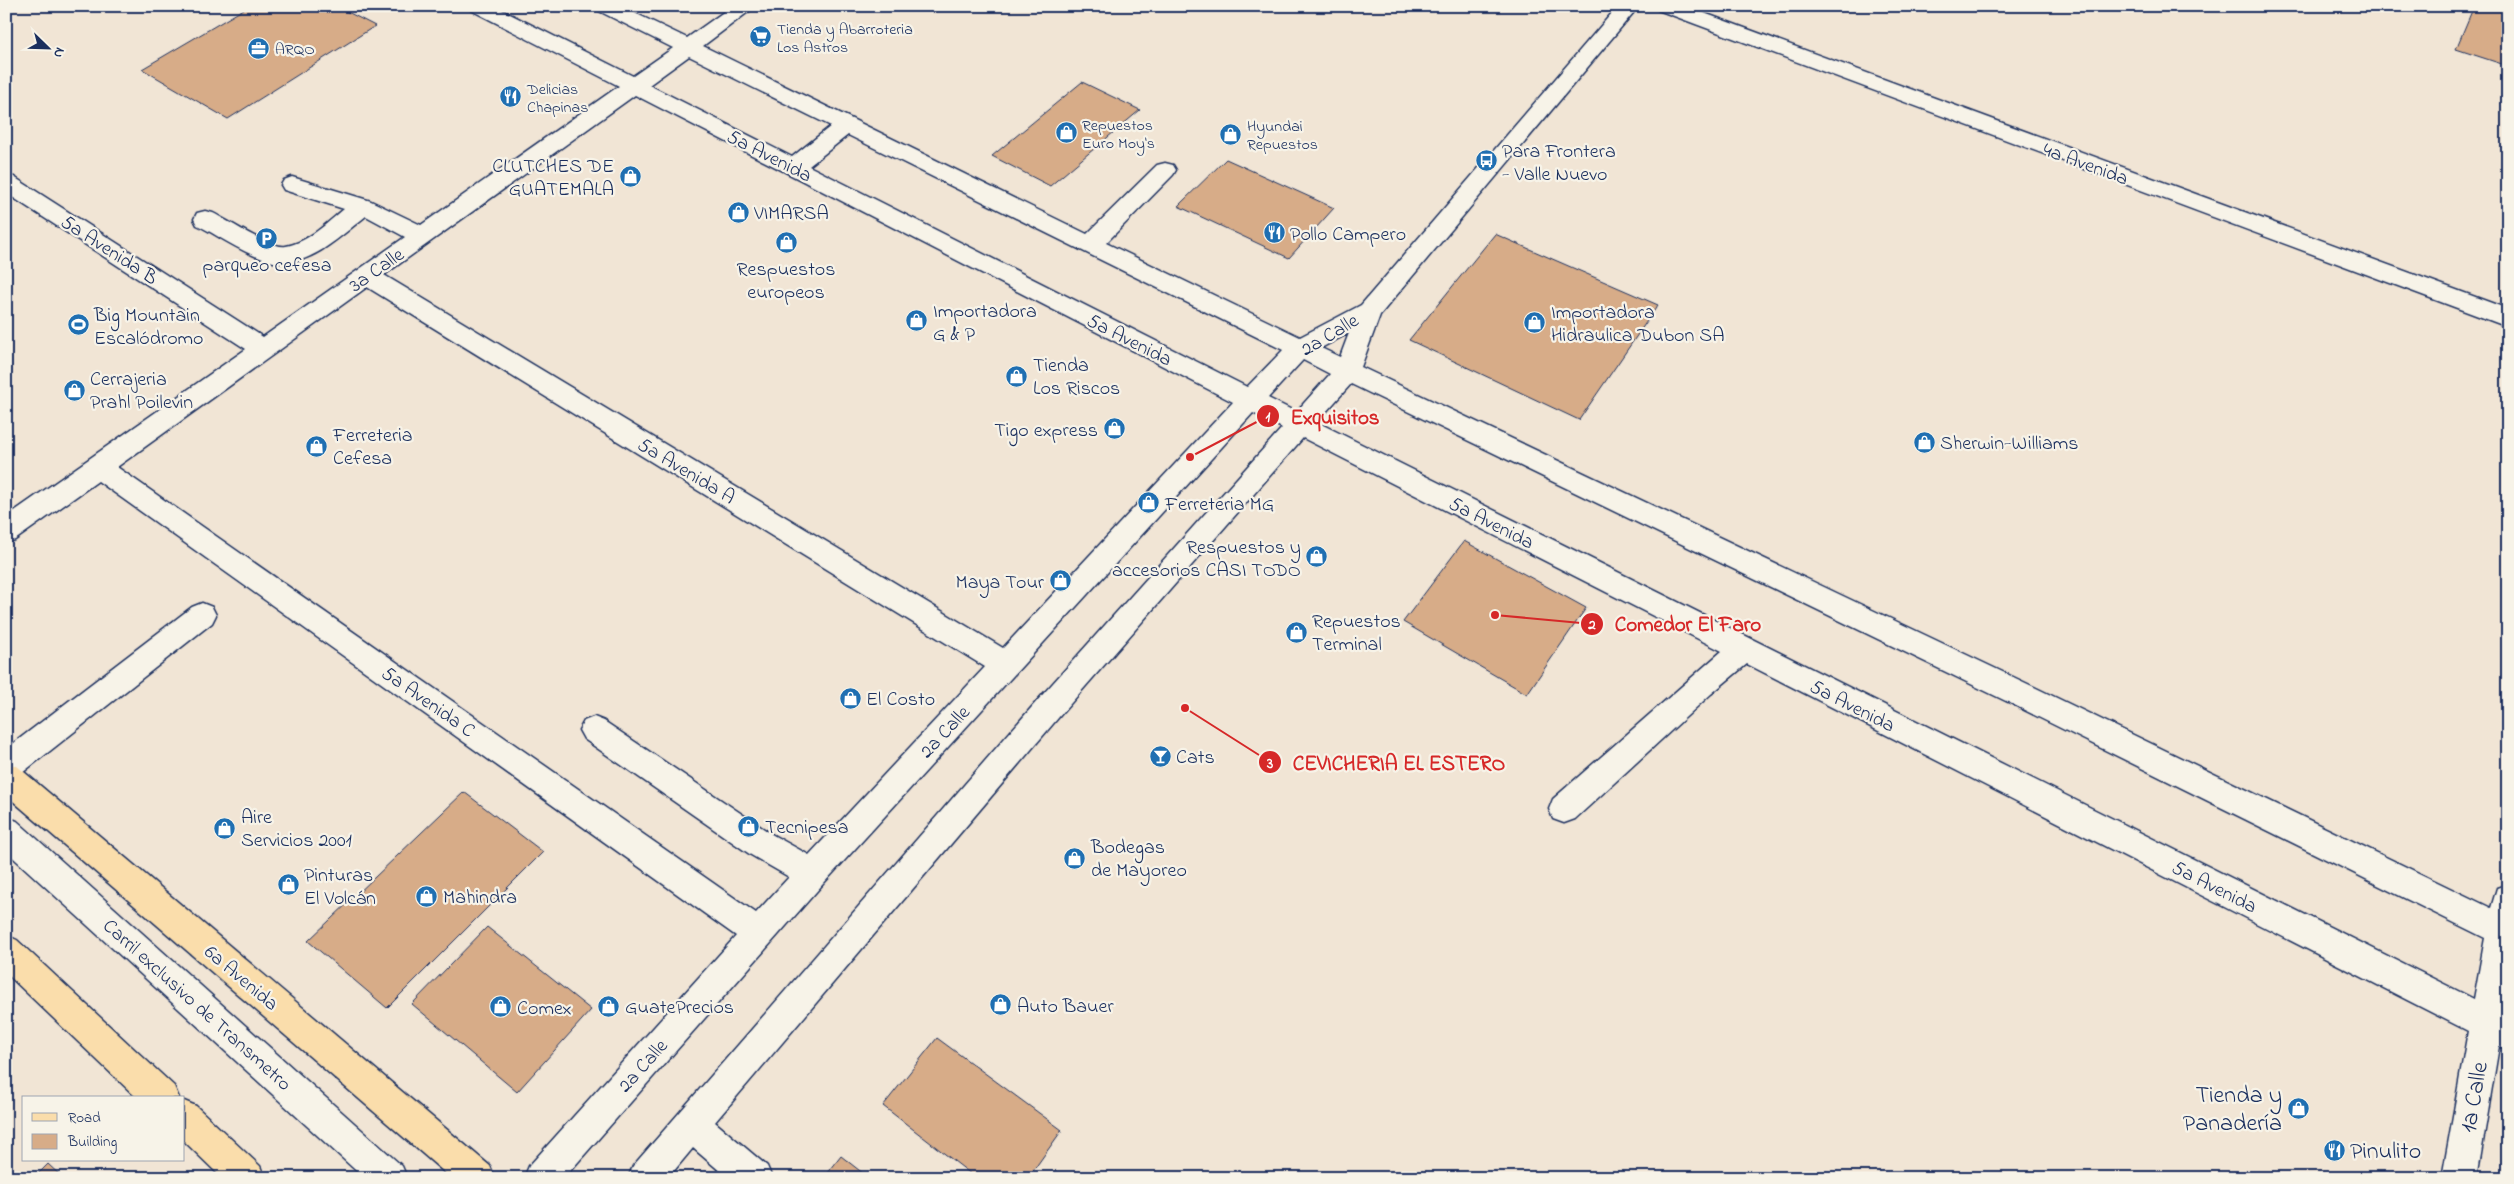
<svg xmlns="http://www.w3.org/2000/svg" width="2514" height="1184" viewBox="0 0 2514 1184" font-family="'Indie Flower',sans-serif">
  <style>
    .building { fill: #d7ac88; stroke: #1b2f5e }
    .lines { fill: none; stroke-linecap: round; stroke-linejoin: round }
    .minor-casing { stroke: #1b2f5e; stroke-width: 3 }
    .major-casing { stroke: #1b2f5e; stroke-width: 3 }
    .minor { fill: #f7f3e8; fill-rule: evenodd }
    .major { fill: #faddab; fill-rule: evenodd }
    .labels { text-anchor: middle; stroke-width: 4.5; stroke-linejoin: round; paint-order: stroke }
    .far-poi-label { font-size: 16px; fill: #1b2f5e; stroke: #f7f3e8; text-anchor: start }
    .poi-label { font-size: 20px; fill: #1b2f5e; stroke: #f7f3e8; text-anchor: start }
    .street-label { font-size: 20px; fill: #1b2f5e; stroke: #f7f3e8 }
    .near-poi-label { font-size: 24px; fill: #1b2f5e; stroke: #f7f3e8; text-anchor: end }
    .near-street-label { font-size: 24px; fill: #1b2f5e; stroke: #f7f3e8 }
    .leader { fill: none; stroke: #d62828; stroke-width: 2 }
    .callout-dot { fill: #d62828; stroke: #f7f3e8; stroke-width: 2 }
    .mark-label { font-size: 15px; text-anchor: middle; font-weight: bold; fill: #fff }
    .callout-label { font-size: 21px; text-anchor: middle; font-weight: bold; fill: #d62828; stroke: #f7f3e8; stroke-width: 4.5; stroke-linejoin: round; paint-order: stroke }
  </style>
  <rect width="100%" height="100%" fill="#f1e5d5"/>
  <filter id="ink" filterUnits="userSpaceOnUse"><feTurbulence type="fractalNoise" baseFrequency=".02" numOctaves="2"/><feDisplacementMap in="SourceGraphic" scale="10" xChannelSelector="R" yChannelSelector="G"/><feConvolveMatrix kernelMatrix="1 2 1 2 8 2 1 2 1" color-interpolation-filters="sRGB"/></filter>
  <g filter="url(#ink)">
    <g class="building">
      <path d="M249,6H336L375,26L228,119L142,69Z"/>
      <path d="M2474,6H2487L2508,13V66L2456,49Z"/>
      <path d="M1082,82L1140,110L1050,186L992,156Z"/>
      <path d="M1226,159L1334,208L1289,258L1178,206Z"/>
      <path d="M1495,234L1658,305L1579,420L1409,340Z"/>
      <path d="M1464,541L1586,608L1527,694L1403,622Z"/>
      <path d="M464,792L543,852L387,1008L308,941Z"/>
      <path d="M487,927L591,1010L517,1092L412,1004Z"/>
      <path d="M937,1038L1062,1130L1028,1178H976L883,1106Z"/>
      <path d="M841,1156L869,1178H824Z"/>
      <path d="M48,1164L63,1178H34Z"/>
    </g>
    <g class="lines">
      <defs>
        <g id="minor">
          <path d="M468,6H494L633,76L673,48L597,10L594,6H620L687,38L732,6H756L703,46L1087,234L1157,165L1165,163L1173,165L1176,170L1173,175L1106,243L1300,337L1361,305L1618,6H1639L1380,315L1361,367L2030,685L2491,908L2497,888L2508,884V993L2504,1014L2508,1015V1049L2499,1046L2477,1178H2442L2468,1031L1747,664L1711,694L1575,819L1564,823L1553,819L1549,809L1553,799L1722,651L1303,438L1064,711L715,1122L767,1166L772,1178H728L693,1148L668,1178H628L633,1166L1044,693L1282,428L1253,413L823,884L564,1178H524L529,1166L736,936L98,481L15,540L6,543V517L246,349L6,193V175L14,177L263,337L405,237L366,216C343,234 315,262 284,263C258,264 220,236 197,225L194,219L197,213L205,211L213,213C229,221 270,249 286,246C307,243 328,222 344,209L284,190L281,185L284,180L292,177L371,201L421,225L619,86L471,10ZM689,56L831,126L792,157L649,85ZM635,95L1233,402L1003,648L384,275ZM848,135L1283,350L1247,387L809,166ZM367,287L985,667L809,855L773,835L604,721L594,717L584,721L579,730L584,739L751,855L789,877L756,913L117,467ZM1349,333L1340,357L1321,348ZM1303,360L1330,374L1296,412L1268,398ZM1351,384L2010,703L2485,938L2474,999L1317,422Z"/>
          <path d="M1655,6H1685L2508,309V327L1658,10Z"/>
          <path d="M202,603L212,607L216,615L212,623L17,777L6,780V749L192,607Z"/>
          <path d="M6,817L17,821L402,1166L407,1178H364L6,851Z"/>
        </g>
        <g id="major">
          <path d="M6,763L17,766L490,1166L495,1178H451L6,795Z"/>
          <path d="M6,935L17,940L174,1086L179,1098H137L6,973Z"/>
          <path d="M184,1101L196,1106L260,1166L265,1178H222L184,1141Z"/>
        </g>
      </defs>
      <use href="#minor" class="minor-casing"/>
      <use href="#major" class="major-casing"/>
      <use href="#minor" class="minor"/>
      <use href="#major" class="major"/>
    </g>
  </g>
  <defs>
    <symbol id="supermarket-disc" viewBox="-11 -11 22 22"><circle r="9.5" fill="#1f6fb2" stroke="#f7f3e8"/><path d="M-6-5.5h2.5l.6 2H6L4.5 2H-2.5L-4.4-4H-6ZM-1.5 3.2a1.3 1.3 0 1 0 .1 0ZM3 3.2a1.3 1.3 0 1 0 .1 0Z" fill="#fff"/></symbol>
    <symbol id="office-disc" viewBox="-11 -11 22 22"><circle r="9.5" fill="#1f6fb2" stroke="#f7f3e8"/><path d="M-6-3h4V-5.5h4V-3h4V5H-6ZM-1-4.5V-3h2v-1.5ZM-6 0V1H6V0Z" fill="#fff"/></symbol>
    <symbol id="restaurant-disc" viewBox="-11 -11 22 22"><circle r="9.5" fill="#1f6fb2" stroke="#f7f3e8"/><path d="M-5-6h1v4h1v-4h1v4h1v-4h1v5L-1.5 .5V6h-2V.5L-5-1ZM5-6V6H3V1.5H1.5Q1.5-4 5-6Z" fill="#fff"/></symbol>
    <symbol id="shop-disc" viewBox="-11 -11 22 22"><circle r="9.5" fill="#1f6fb2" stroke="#f7f3e8"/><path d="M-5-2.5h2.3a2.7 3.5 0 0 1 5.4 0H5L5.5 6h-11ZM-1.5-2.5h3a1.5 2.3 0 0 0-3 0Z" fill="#fff"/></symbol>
    <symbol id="bus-disc" viewBox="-11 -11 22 22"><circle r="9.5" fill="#1f6fb2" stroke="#f7f3e8"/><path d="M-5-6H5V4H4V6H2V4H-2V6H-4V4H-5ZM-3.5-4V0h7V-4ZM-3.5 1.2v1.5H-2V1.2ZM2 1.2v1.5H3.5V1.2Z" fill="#fff"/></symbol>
    <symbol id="parking-disc" viewBox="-11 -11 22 22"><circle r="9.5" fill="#1f6fb2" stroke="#f7f3e8"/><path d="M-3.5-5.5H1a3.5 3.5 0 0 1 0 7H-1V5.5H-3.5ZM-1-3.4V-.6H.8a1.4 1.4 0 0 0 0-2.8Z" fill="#fff"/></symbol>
    <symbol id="stadium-disc" viewBox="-11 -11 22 22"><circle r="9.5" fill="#1f6fb2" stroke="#f7f3e8"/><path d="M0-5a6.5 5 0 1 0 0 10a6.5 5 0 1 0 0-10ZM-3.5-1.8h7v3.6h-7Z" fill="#fff"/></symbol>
    <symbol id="bar-disc" viewBox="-11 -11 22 22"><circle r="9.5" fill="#1f6fb2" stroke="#f7f3e8"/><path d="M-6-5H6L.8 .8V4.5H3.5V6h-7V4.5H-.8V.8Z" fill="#fff"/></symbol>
  </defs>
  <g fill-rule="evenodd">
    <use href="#supermarket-disc" x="748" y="24" width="25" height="25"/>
    <use href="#office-disc" x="246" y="36" width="25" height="25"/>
    <use href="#restaurant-disc" x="498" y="84" width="25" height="25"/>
    <use href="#shop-disc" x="1054" y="120" width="25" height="25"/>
    <use href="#shop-disc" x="1218" y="122" width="25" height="25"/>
    <use href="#bus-disc" x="1474" y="148" width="25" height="25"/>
    <use href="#shop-disc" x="618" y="164" width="25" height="25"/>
    <use href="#shop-disc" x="726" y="200" width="25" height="25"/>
    <use href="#restaurant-disc" x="1262" y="220" width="25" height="25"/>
    <use href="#parking-disc" x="254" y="226" width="25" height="25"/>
    <use href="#shop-disc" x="774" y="230" width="25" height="25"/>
    <use href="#shop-disc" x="904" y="308" width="25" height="25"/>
    <use href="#shop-disc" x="1522" y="310" width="25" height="25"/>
    <use href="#stadium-disc" x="66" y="312" width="25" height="25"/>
    <use href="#shop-disc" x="1004" y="364" width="25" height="25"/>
    <use href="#shop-disc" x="62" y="378" width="25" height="25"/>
    <use href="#shop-disc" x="1102" y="416" width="25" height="25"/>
    <use href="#shop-disc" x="1912" y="430" width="25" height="25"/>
    <use href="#shop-disc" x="304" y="434" width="25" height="25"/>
    <use href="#shop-disc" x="1136" y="490" width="25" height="25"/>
    <use href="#shop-disc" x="1304" y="544" width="25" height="25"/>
    <use href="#shop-disc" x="1048" y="568" width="25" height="25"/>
    <use href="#shop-disc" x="1284" y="620" width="25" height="25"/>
    <use href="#shop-disc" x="838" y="686" width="25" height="25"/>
    <use href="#bar-disc" x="1148" y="744" width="25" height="25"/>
    <use href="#shop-disc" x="736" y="814" width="25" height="25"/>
    <use href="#shop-disc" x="212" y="816" width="25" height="25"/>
    <use href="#shop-disc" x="1062" y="846" width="25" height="25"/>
    <use href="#shop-disc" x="276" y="872" width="25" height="25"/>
    <use href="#shop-disc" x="414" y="884" width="25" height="25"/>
    <use href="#shop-disc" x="988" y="992" width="25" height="25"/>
    <use href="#shop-disc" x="596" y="994" width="25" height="25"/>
    <use href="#shop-disc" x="488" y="994" width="25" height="25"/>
    <use href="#shop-disc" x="2286" y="1096" width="25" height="25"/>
    <use href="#restaurant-disc" x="2322" y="1138" width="25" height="25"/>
  </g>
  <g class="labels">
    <g class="far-poi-label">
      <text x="777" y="34">Tienda y Abarroteria<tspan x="777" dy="18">Los Astros</tspan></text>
      <text x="275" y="54">ARQO</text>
      <text x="527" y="94">Delicias<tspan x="527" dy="18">Chapinas</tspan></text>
      <text x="1082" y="130">Repuestos<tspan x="1082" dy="18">Euro Moy's</tspan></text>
      <text x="1247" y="131">Hyundai<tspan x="1247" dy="18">Repuestos</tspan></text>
    </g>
    <g class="poi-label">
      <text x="1502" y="157">Para Frontera<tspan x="1502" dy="23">- Valle Nuevo</tspan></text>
      <text x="614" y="172" text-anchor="end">CLUTCHES DE<tspan x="614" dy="23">GUATEMALA</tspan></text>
      <text x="754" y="219">VIMARSA</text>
      <text x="1290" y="240">Pollo Campero</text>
      <text x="267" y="271" text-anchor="middle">parqueo cefesa</text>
      <text x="786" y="275" text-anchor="middle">Respuestos<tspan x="786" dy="23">europeos</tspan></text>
      <text x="933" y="317">Importadora<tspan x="933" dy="23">G &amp; P</tspan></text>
      <text x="1551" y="318">Importadora<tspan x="1551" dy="23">Hidraulica Dubon SA</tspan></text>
      <text x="94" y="321">Big Mountain<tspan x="94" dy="23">Escalódromo</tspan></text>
      <text x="1033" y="371">Tienda<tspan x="1033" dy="23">Los Riscos</tspan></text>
      <text x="90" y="385">Cerrajeria<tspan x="90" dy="23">Prahl Poilevin</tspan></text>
      <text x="1098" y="436" text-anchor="end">Tigo express</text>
      <text x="333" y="441">Ferreteria<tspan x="333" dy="23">Cefesa</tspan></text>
      <text x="1940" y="449">Sherwin-Williams</text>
      <text x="1165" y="510">Ferreteria MG</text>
      <text x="1301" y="553" text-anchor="end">Respuestos y<tspan x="1301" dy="23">accesorios CASI TODO</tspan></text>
      <text x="1044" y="588" text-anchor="end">Maya Tour</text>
      <text x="1312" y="627">Repuestos<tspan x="1312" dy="23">Terminal</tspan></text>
      <text x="866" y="705">El Costo</text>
      <text x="1176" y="763">Cats</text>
      <text x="241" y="823">Aire<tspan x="241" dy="23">Servicios 2001</tspan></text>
      <text x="765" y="833">Tecnipesa</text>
      <text x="1091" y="853">Bodegas<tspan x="1091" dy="23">de Mayoreo</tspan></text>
      <text x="304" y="881">Pinturas<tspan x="304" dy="23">El Volcán</tspan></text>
      <text x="443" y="903">Mahindra</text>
      <text x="1017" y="1012">Auto Bauer</text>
      <text x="625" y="1013">GuatePrecios</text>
      <text x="517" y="1014">Comex</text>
    </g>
    <g class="street-label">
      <text transform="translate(770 155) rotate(27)" y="7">5a Avenida</text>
      <text transform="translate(2086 163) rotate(20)" y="7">4a Avenida</text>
      <text transform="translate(110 249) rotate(33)" y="7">5a Avenida B</text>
      <text transform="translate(376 269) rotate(-35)" y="7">3a Calle</text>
      <text transform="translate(1329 334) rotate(-31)" y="7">2a Calle</text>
      <text transform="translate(1130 339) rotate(27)" y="7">5a Avenida</text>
      <text transform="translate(687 470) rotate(31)" y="7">5a Avenida A</text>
      <text transform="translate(1492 522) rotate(27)" y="7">5a Avenida</text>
      <text transform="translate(429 701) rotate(35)" y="7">5a Avenida C</text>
      <text transform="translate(1853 705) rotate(27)" y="7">5a Avenida</text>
      <text transform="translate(944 731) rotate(-47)" y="7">2a Calle</text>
      <text transform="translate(2215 886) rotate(27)" y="7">5a Avenida</text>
      <text transform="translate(242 977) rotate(40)" y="7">6a Avenida</text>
      <text transform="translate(198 1004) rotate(42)" y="7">Carril exclusivo de Transmetro</text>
      <text transform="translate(642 1065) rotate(-48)" y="7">2a Calle</text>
    </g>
    <g class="near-poi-label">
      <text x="2282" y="1102">Tienda y<tspan x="2282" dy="28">Panadería</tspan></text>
      <text x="2350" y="1158" text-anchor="start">Pinulito</text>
    </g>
    <g class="near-street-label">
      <text transform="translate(2473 1097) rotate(-80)" y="8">1a Calle</text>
    </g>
  </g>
  <path class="leader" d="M1190 457L1268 416M1495 615L1592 624M1185 708L1270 762"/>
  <g class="callout-dot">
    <circle cx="1190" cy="457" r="5"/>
    <circle cx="1495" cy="615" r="5"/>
    <circle cx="1185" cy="708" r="5"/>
    <circle cx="1268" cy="416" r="12"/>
    <circle cx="1592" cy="624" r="12"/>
    <circle cx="1270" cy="762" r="12"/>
  </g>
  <g class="mark-label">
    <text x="1268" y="421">1</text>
    <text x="1592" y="629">2</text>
    <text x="1270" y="768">3</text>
  </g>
  <g class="callout-label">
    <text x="1335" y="424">Exquisitos</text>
    <text x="1688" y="631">Comedor El Faro</text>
    <text x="1399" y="770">CEVICHERIA EL ESTERO</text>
  </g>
  <rect width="2514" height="1184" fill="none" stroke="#f7f3e8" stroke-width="25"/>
  <rect x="12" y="12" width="2489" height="1159" fill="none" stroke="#1b2f5e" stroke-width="2" filter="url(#ink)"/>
  <rect x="22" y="1096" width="162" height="65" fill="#f7f3e8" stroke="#9fa5b1"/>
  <rect x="32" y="1113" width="25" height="8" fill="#faddab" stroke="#9fa5b1"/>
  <text x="68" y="1122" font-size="15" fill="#1b2f5e">Road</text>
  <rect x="32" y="1134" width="25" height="15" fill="#d7ac88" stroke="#9fa5b1"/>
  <text x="68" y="1146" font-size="15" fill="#1b2f5e">Building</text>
  <g transform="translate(48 48) rotate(113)" stroke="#f7f3e8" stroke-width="4" paint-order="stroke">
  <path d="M0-4L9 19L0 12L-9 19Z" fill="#1b2f5e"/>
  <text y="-8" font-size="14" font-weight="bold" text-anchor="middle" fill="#1b2f5e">N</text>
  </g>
</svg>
